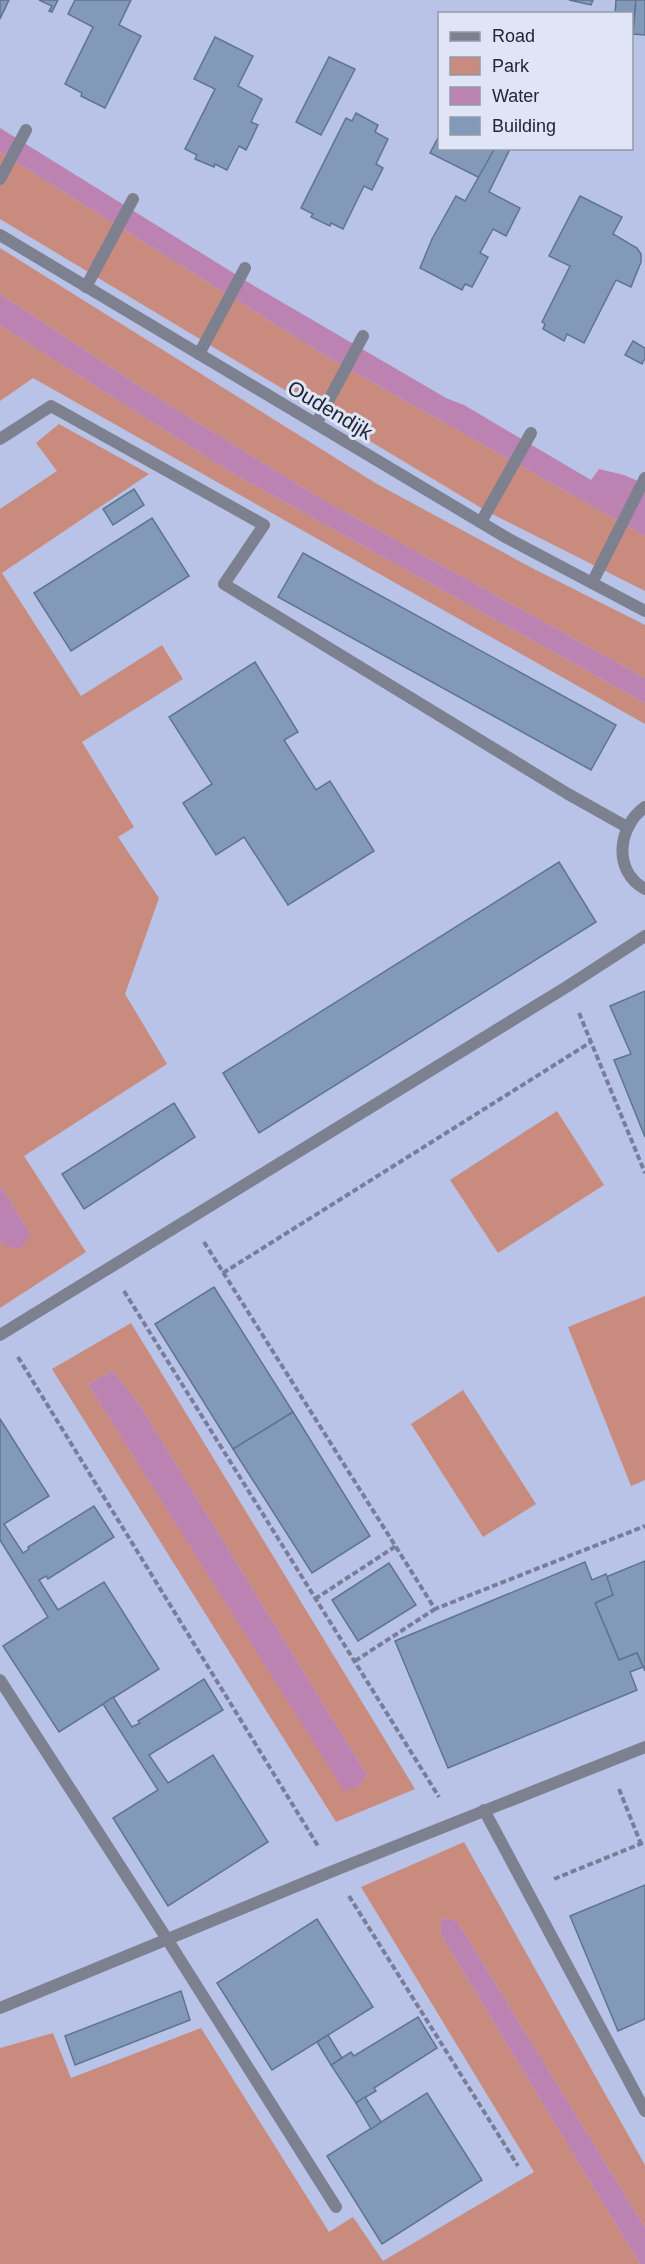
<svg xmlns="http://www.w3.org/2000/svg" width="645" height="2264" viewBox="0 0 645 2264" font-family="Arial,sans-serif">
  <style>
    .green { fill: #c88b7d; fill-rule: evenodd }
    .water { fill: #bc83b2 }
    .building { fill: #829ab7; stroke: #5e7591; stroke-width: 1.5 }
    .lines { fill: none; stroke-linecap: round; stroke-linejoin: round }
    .path { stroke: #777e99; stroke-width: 4; stroke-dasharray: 6 3; stroke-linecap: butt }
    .lane { stroke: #7c808f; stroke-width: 12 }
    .street { stroke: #7c808f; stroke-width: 12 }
    .labels { text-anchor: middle; stroke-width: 6; stroke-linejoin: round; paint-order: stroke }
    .street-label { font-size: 21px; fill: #232634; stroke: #dfe5f7 }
  </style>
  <rect width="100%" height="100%" fill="#b9c3e7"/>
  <g class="green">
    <path d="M0,152L321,353L645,536V591L488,512L0,219Z"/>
    <path d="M0,248L377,484L532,568L645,625V678L320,498L153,395L0,294Z"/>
    <path d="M0,325L229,471L645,703V724L33,378L0,401Z"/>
    <path d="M59,424L149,474L2,573L81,696L162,645L183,679L82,742L134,827L118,837L159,898L125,994L167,1064L24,1156L86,1252L0,1308V1239L4,1245L30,1233L0,1185V509L57,471L36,443Z"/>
    <path d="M557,1111L604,1185L498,1253L450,1180Z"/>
    <path d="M645,1296V1480L631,1486L568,1327Z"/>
    <path d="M131,1323L415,1789L336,1822L52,1369ZM113,1371L139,1404L367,1775L359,1786L344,1790L88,1384Z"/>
    <path d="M463,1390L536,1504L483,1537L411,1424Z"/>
    <path d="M464,1842L645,2165V2228L457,1921L442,1918L440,1933L640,2264H0V2048L53,2033L71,2078L201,2028L329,2232L353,2217L383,2261L534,2172L361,1887Z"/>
  </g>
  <g class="water">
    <path d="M0,128L256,287L446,398L464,405L591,480L599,469L624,475L645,484V536L321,353L0,152Z"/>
    <path d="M0,294L153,395L320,498L645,678V703L229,471L0,325Z"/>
    <path d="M0,1185L30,1233L26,1242L19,1249L4,1245L0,1239Z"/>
    <path d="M113,1371L139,1404L367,1775L359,1786L344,1791L88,1384Z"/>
    <path d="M442,1918L457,1921L645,2228V2264H640L440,1933Z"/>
  </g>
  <g class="building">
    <path d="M0,0H9L0,19Z"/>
    <path d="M39,0H58L52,12L49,11L52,6Z"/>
    <path d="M75,0H131L119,25L141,36L105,108L81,96L82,93L65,84L93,27L68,14Z"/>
    <path d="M569,0H593L591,5Z"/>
    <path d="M616,0H636L633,34L632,14H615Z"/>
    <path d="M636,0H645V35L633,34Z"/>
    <path d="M215,37L253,56L238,86L262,99L251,122L258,125L246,150L239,146L227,170L215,164L214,167L195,159L197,155L185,149L215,89L194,79Z"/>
    <path d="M329,57L355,69L321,135L296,122Z"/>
    <path d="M356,113L378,125L375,132L388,139L376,164L383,168L372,190L364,186L343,229L331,223L330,226L311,217L313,214L301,208L346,118L352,121Z"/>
    <path d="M440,134V148H495L480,178L430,153Z"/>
    <path d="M495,148L510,149L489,192L520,208L506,236L493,229L480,253L488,257L472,287L465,284L462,290L420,268L432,239L456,196L465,201Z"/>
    <path d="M580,196L622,217L613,234L637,248L641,254V262L631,287L616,280L584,343L567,334L564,341L543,329L545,324L542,322L570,266L549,256Z"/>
    <path d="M633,341L645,348V358L642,364L625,355Z"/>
    <path d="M134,489L144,505L113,525L103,509Z"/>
    <path d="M152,518L189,576L71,651L34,593Z"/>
    <path d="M303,553L616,725L591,770L278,597Z"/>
    <path d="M255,662L298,732L284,740L316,790L330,781L374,851L288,905L244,837L216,855L183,803L212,784L169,717Z"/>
    <path d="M559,862L596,922L259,1133L223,1073Z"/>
    <path d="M645,991V1137L614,1060L631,1054L610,1006Z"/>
    <path d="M174,1103L195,1137L84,1209L62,1174Z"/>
    <path d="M214,1287L293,1412L233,1449L155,1324Z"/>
    <path d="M293,1412L370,1536L312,1573L233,1449Z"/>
    <path d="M0,1419L49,1496L4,1524L23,1553L29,1549L28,1547L94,1506L114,1537L48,1579L46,1576L39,1580L58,1610L104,1582L159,1669L59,1732L3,1646L48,1617L0,1540Z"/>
    <path d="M645,1561V1671L637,1653L619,1660L595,1603L613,1595L606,1577Z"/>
    <path d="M585,1562L592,1580L606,1574L613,1595L595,1603L619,1660L637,1653L643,1667L630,1672L637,1690L448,1768L395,1641Z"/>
    <path d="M389,1563L416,1605L358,1641L332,1600Z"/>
    <path d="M204,1679L223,1710L149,1755L168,1783L213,1755L268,1842L168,1906L113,1818L158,1790L103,1704L113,1697L132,1727L140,1723L138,1721Z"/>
    <path d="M645,1885V2019L618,2031L570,1916Z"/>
    <path d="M317,1919L373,2007L272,2070L217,1983Z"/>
    <path d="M181,1991L190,2020L75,2065L65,2036Z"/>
    <path d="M418,2017L437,2048L374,2088L376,2091L356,2103L331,2065L351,2052L354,2056Z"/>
    <path d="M328,2035L342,2058L331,2065L317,2042Z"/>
    <path d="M427,2093L482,2180L382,2244L327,2156Z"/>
    <path d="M365,2097L381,2122L371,2129L356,2103Z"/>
  </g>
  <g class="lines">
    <g class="path">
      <path d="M579,1013L645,1173"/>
      <path d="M204,1242L435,1609L645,1526"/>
      <path d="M223,1273L591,1042"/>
      <path d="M124,1291L439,1797"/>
      <path d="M18,1357L318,1846"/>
      <path d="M315,1599L396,1546"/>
      <path d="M355,1661L435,1609"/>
      <path d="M619,1789L641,1844"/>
      <path d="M554,1879L645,1842"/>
      <path d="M349,1896L518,2166"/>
    </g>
    <g class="lane">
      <path d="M0,179L26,130"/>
      <path d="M86,287L133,199"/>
      <path d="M199,354L245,268"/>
      <path d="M316,424L363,336"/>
      <path d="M0,439L51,406L264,525L224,584L568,794L627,827"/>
      <path d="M481,522L531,433"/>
      <path d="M592,583L645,478"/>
      <path d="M645,807C618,826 612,871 645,889"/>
      <path d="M0,1335L568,986L645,936"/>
      <path d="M0,1680L167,1939L336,2207"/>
      <path d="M484,1810L645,2111"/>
      <path d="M0,2008L333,1871L645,1747"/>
    </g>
    <path class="street" d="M0,235L507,538L645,611"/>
  </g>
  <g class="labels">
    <g class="street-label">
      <text transform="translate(330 410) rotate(31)" y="7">Oudendijk</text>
    </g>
  </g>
  <rect x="438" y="12" width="195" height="138" fill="#dfe5f7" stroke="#9499a9" stroke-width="1.5"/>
  <rect x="450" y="32" width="30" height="9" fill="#7c808f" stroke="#9499a9" stroke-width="1.5"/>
  <text x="492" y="42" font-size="18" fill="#232634">Road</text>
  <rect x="450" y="57" width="30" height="18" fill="#c88b7d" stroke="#9499a9" stroke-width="1.5"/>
  <text x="492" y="72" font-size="18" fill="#232634">Park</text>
  <rect x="450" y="87" width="30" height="18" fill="#bc83b2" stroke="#9499a9" stroke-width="1.5"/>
  <text x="492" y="102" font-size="18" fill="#232634">Water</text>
  <rect x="450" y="117" width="30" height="18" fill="#829ab7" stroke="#9499a9" stroke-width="1.5"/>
  <text x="492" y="132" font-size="18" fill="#232634">Building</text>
</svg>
